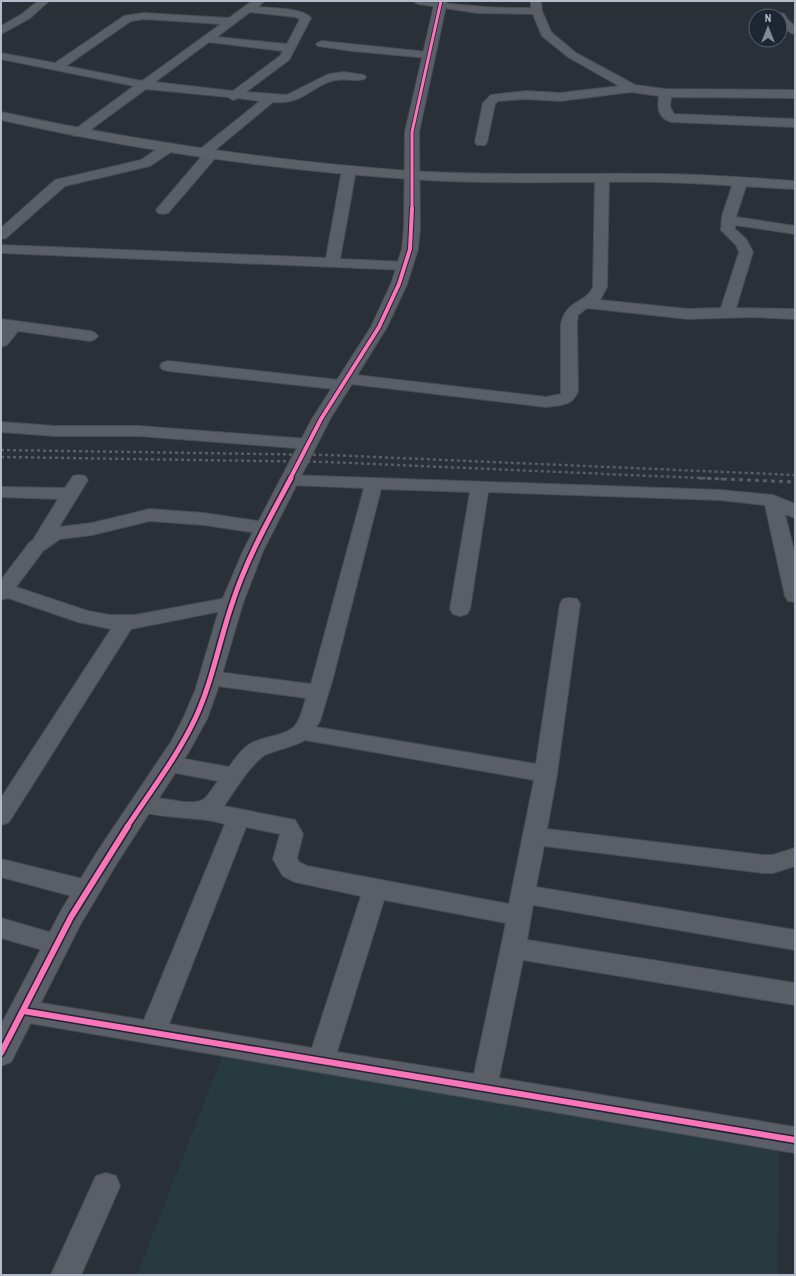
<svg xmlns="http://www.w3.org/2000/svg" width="796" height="1276" viewBox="0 0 796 1276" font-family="'Archivo Narrow',sans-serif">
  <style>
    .green { fill: #273a3e }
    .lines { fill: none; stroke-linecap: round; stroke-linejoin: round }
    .minor-casing { stroke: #484c53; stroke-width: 2 }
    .tertiary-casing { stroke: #484c53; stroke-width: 2 }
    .primary-casing { stroke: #484c55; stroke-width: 2 }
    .minor { fill: #5a5e66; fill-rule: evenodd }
    .tertiary { fill: #5a5e66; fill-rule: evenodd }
    .primary { fill: #5c6168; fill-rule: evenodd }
    .rail-far1 { stroke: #595d64; stroke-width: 2.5; stroke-dasharray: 3 3; stroke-linecap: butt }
    .rail { stroke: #595d64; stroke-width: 3; stroke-dasharray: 4 4; stroke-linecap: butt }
    .cycleway-far3-casing { stroke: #1d2633; stroke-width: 4.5 }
    .cycleway-far2-casing { stroke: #1d2633; stroke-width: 6 }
    .cycleway-far1-casing { stroke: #1d2633; stroke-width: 8 }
    .cycleway-casing { stroke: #1d2633; stroke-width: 9 }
    .cycleway-far3 { stroke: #fb73b8; stroke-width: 3 }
    .cycleway-far2 { stroke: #fb73b8; stroke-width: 4 }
    .cycleway-far1 { stroke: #fb73b8; stroke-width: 5 }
    .cycleway { stroke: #fb73b8; stroke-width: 6 }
  </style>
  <rect width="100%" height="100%" fill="#2a3038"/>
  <path class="green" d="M231,1034L780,1131L777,1275H137Z"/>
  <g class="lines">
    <defs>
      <g id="minor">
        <path d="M38,1H49L30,18L1,34V26L22,14Z"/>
        <path d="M252,1H264L258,7C271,8 303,8 311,18L289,60L246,92L287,95L329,74L344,72L364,75L366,77L364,79C355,82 346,78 336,80C312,84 305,105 273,102L214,151L217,154L216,157L168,213L163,214L158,213L156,210L202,156L198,153L199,150L260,101L238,98L233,100L228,97L146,89L82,136H74L72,133L74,130L134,86L1,59V53L55,63L124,16L144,13L229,18ZM250,12L295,17L300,19L287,44L217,37ZM144,19L221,24L142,81L66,66L131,21ZM209,42L283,51L280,56L233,91L155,82Z"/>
        <path d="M413,1C434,1 454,5 475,6C494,8 513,8 531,8V1H541L542,11L551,32L576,53L635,85L665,89L795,90V98L671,97L670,107L674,114L795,119V127L671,122C658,118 657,108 659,96L631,92L560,101L526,99L498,101L495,104L487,142L485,145H477L475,142L483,103L491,95L526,91L560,93L619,86L568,57L542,36L533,14L477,13L418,4Z"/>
        <path d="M780,13L784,14L788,20L795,26V34L791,33L780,25V16H775Z"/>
        <path d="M322,41L428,52L432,53L434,55L432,57L428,58L352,51L318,46L316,44Z"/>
        <path d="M169,143L174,144L175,147L174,150L150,166L65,186L6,238L1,239V228L55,180L141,160L164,144Z"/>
        <path d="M349,166L354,167L356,170L340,259L406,262L411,263L413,266L411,269L406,270L1,253V245L326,258L342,170L344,167Z"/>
        <path d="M602,174L607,175L609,178L607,287L600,300L688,309L721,308L739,252L736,245L721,230L722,216L733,183L735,180H745L747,183L736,217L795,226V234L735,225V229L746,239L753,252L736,308L795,309V319L752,317L688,319L587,308L578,315L577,324L578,390C574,406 560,405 546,407L351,384L349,388L343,390L168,371L162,369L160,366L162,363L168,361L339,380L341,376L347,374L546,397L561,394V324C567,298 585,305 593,287L595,178L597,175Z"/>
        <path d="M1,319L90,331L95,333L98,336L95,339L90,341L18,331L7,345L1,347V332L3,329H1Z"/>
        <path d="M1,422L55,426H139L308,439L314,440L317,444L314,448L308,449L139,436H55L1,432Z"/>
        <path d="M79,475L85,476L88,480L59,527L92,523L150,509L204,513L264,522L270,524L273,528L270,532L264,534L204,525L150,521L92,535L60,539L43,551L16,587L88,611L110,615H135L232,597L239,598L242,603L239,608L232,609L131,629L9,822L1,825V798L111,629L78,622L8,598L1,600V580L29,543L33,540L58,499L1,497V487L65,488L73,476Z"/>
        <path d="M289,475L720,490L773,495L795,504V518L785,514L795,555V602L788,601L785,596L765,505L720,500L488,492L470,609L467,614L460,616L453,614L450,609L470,492L381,489L333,678L320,721L316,727L536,764L560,604L563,599L570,598L577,599L580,604L557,774L547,829L763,855H773L795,848V866L773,873H763L544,846L536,887L795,930V950L533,905L527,940L795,983V1005L523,960L499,1078L795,1127V1153L23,1022L14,1019L10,1011L14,1003L23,1000L144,1020L225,824C216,822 206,819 197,819C176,817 154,816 134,810L131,804L134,798C152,792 191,809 204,799C209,795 214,786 218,781L160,770L157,764L160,758L168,756L229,767C235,759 241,749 250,744C263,736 282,737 294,727C301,720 303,707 306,698L210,685L203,683L200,678L203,673L210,671L311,684L364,488L289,485L283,484L280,480L283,476ZM305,740L534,780L509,904L307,866L299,862L297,858L303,834L295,820L224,806C233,793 253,760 267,754C280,749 293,747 305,740ZM246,827L280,834L273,859L283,876L295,882L361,896L312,1048L169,1024ZM384,900L506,923L474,1074L337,1052Z"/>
        <path d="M1,859L87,880L95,883L99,890L95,897L87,900L1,877Z"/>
        <path d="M1,918L66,937L69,944L66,951L57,954L1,938Z"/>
        <path d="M106,1173L116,1176L120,1186L81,1275H51L96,1176Z"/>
      </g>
      <path id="tertiary" d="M435,1H447L419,132L420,228L418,249L407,284L387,327L330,419L263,551L243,603L217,691L207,719L188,753L117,863L80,925L11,1062L1,1066V1025L62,909L99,849L171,742L183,719L195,691L221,603L243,551L312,419L371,327L391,284L402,249L404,228L405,132Z"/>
      <path id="primary" d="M1,112C135,141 273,161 410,171C493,176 576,173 659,174C704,174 750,178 795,181V189C750,187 704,183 659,182C576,181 493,185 410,179C273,170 135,150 1,120Z"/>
    </defs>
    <use href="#minor" class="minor-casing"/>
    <use href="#tertiary" class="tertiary-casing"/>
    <use href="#primary" class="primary-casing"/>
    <use href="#minor" class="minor"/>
    <use href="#tertiary" class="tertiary"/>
    <use href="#primary" class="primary"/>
    <g class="rail-far1">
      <path d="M1,450L329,455L795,475"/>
      <path d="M1,457L327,462L723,479"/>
    </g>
    <path class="rail" d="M699,478L795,482"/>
    <defs>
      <path id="cycleway-far3" d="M412,209V132L441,1"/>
      <path id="cycleway-far2" d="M290,479L321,419L379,327L399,284L410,249L412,208"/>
      <path id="cycleway-far1" d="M127,827C150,792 177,757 195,719C212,683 219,642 232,604C246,560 269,519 291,478"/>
      <g id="cycleway">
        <path d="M23,1011L795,1140"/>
        <path d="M1,1053L71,917L128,826"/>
      </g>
    </defs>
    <use href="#cycleway-far3" class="cycleway-far3-casing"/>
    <use href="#cycleway-far2" class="cycleway-far2-casing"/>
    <use href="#cycleway-far1" class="cycleway-far1-casing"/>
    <use href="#cycleway" class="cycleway-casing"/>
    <use href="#cycleway-far3" class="cycleway-far3"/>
    <use href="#cycleway-far2" class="cycleway-far2"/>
    <use href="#cycleway-far1" class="cycleway-far1"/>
    <use href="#cycleway" class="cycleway"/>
  </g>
  <rect width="796" height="1276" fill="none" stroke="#b4bcc9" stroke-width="4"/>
  <g transform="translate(768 28)"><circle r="19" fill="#1d2633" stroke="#59626f"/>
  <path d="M0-3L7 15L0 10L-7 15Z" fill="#848b96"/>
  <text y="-6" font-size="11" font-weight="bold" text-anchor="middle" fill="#b4bcc9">N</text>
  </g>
</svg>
